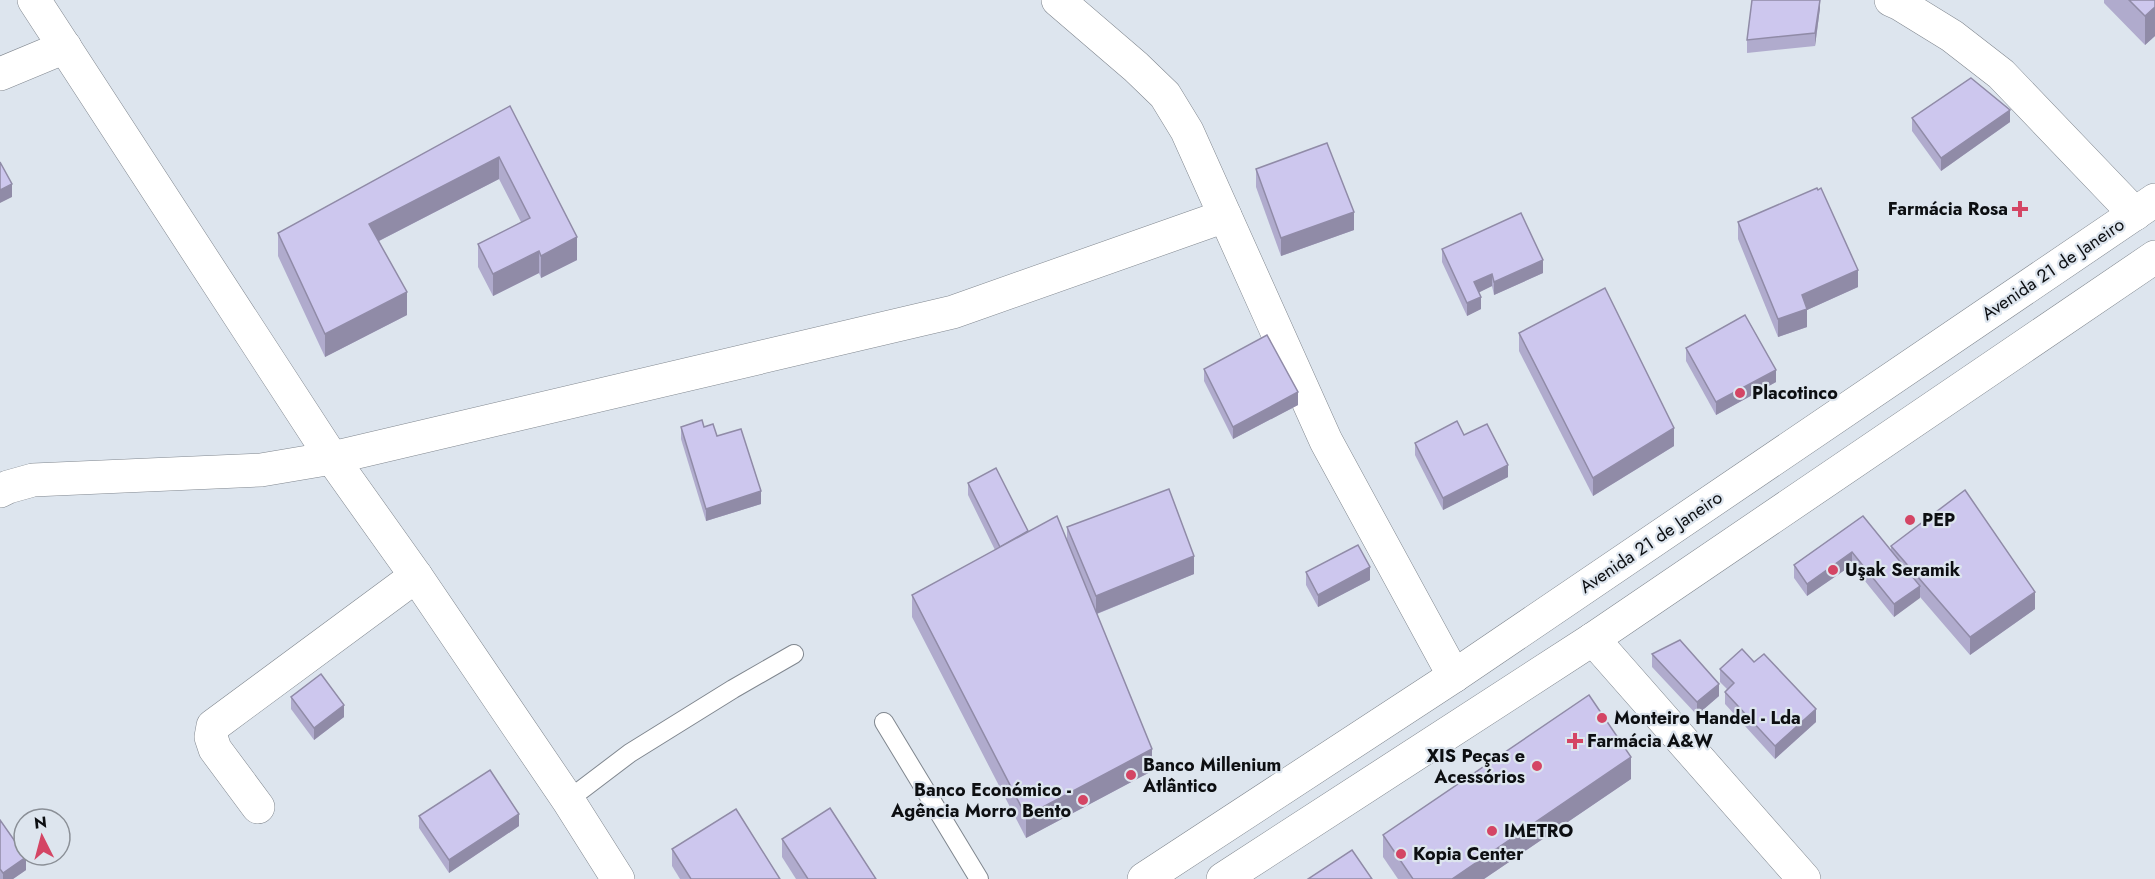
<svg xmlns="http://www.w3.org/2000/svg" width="2155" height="879" viewBox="0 0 2155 879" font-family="Jost,sans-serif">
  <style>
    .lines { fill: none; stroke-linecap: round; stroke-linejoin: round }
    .lane-casing { stroke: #80878f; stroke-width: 20 }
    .street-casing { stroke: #80878f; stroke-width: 34 }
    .secondary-casing { stroke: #80878f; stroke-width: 34 }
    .primary-casing { stroke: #80878f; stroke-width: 34 }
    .lane { stroke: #fff; stroke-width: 18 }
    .street { stroke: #fff; stroke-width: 33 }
    .secondary { stroke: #fff; stroke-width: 33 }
    .primary { stroke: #fff; stroke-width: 33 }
    .wall { fill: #b0abcd }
    .shaded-wall { fill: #908ba7 }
    .building { fill: #cdc7ee; stroke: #908ba7; stroke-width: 1.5 }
    .poi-dot { fill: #d44564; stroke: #dde5ee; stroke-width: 2 }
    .labels { text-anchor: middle; stroke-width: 4.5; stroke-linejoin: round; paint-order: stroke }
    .poi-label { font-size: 18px; font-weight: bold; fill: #0d0f12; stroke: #dde5ee; text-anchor: start }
    .street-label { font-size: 18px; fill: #0d0f12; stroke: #dde5ee }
  </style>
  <rect width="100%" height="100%" fill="#dde5ee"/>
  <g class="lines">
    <defs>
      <g id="lane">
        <path d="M884,722L979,879"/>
        <path d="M568,800L630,753L733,689L794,654"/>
      </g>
      <g id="street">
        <path d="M34,0L332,458L416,576L568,800L618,879"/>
        <path d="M1058,0L1136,67L1165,95L1187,131L1326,441L1454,676"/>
        <path d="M0,74L65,47"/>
        <path d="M0,491L8,487L33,480L261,470L332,458L953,312L1225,216"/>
        <path d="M1593,639L1804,879"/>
        <path d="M258,807L215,749L211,737L213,726L416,576"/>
      </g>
      <path id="secondary" d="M1891,0L1900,4L1952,36L2001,74L2135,214"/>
      <g id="primary">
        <path d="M1144,879L1454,676L2155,200"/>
        <path d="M1223,879L1593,639L2155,257"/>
      </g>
    </defs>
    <use href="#lane" class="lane-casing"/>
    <use href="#street" class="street-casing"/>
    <use href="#secondary" class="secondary-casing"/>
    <use href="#primary" class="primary-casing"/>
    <use href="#lane" class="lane"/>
    <use href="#street" class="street"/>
    <use href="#secondary" class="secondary"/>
    <use href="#primary" class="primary"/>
  </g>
  <g class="wall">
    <path d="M1820,0V8L1815,46L1747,53V40Z"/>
    <path d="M2104,0H2155V57V36L2145,45L2104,3Z"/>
    <path d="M510,106L577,260L541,278L539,273L493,296L478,267V244L521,222L499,179L379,241L407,315L325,357L278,256V233Z"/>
    <path d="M1912,118L2010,122L1941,171L1912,131Z"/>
    <path d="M1256,169L1354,230L1281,256L1256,187Z"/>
    <path d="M1738,222L1858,287L1807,310V327L1778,337L1738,239Z"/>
    <path d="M1442,249L1543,273L1494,295L1492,286L1479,292L1481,309L1467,316L1442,262Z"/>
    <path d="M1519,333L1674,446L1593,496L1519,351Z"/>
    <path d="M1686,348L1776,382L1716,415L1686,361Z"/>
    <path d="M1204,369L1298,405L1233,439L1204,381Z"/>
    <path d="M681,427H704L717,436L761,504L706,521L681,439Z"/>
    <path d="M1464,435L1508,477L1443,510L1415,455V443Z"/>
    <path d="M968,483L1028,531L1067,540V527L1194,574L1097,614L1152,771L1026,838L912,617V595L995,550L968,495Z"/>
    <path d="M1863,516L1891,550V546L2035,609L1970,655L1920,597L1894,617L1852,565L1807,596L1794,578V565Z"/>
    <path d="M1306,572L1370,580L1318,607L1306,585Z"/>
    <path d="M1652,654L1719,696L1697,715L1652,667Z"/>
    <path d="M1754,662L1816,722L1775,759L1725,704V692L1727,689L1720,682V669Z"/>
    <path d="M291,697L344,717L314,740L291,709Z"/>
    <path d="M1631,779L1484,879H1398L1383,857V835Z"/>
    <path d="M419,816L519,826L449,873L419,828Z"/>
    <path d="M0,820L26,870L13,879H0Z"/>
    <path d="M782,839L876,879H796L782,857Z"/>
    <path d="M672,849L780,879H680L672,866Z"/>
  </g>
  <g class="shaded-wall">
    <path d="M1820,0V8L1815,46V33Z"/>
    <path d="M2155,7V36L2145,45V16Z"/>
    <path d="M2010,110V122L1941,171V158Z"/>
    <path d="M499,157V179L369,246V224Z"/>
    <path d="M12,184V197L0,203V190Z"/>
    <path d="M1354,212V230L1281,256V238Z"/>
    <path d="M577,237V260L541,278V256Z"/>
    <path d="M539,251V273L493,296V274Z"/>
    <path d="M1543,260V273L1494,295V282Z"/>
    <path d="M1858,270V287L1807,310V327L1778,337V319L1802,295Z"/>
    <path d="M1492,274V286L1474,295V282Z"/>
    <path d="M407,292V315L325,357V334Z"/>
    <path d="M1481,297V309L1467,316V303Z"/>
    <path d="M1776,370V382L1716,415V402Z"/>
    <path d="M1298,392V405L1233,439V427Z"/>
    <path d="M1674,428V446L1593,496V478Z"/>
    <path d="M1508,465V477L1443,510V498Z"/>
    <path d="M761,491V504L706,521V509Z"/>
    <path d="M1852,552V565L1807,596V584Z"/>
    <path d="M1194,556V574L1096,614V596Z"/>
    <path d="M1370,567V580L1318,607V595Z"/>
    <path d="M1920,586V598L1894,617V604Z"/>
    <path d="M2035,592V609L1970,655V637Z"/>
    <path d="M1719,684V696L1697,715V702Z"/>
    <path d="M344,705V717L314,740V728Z"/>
    <path d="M1816,709V722L1775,759V746Z"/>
    <path d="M1152,749V771L1026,838V816Z"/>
    <path d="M1631,757V779L1484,879H1452Z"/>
    <path d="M519,814V826L449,873V860Z"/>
    <path d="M26,857V870L13,879H3V873Z"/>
  </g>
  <g class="building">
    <path d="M1752,0H1820L1815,33L1747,40Z"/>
    <path d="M2129,0H2155V7L2145,16Z"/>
    <path d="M1971,78L2010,110L1941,158L1912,118Z"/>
    <path d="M510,106L577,237L541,256L539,251L493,274L478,244L530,218L499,157L369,224L407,292L325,334L278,233Z"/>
    <path d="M1327,143L1354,212L1281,238L1256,169Z"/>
    <path d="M0,162L12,184L0,190Z"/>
    <path d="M1817,188L1818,190L1821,188L1858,270L1802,295L1807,309L1778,319L1738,222Z"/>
    <path d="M1521,213L1543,260L1494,282L1492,274L1474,282L1481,297L1467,303L1442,249Z"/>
    <path d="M1605,288L1674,428L1593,478L1519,333Z"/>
    <path d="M1745,315L1776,370L1716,402L1686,348Z"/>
    <path d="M1267,335L1298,392L1233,427L1204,369Z"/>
    <path d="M702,420L704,427L713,424L717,436L741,429L761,491L706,509L681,427Z"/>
    <path d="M1457,421L1464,435L1487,424L1508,465L1443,498L1415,443Z"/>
    <path d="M996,468L1028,531L1000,547L968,483Z"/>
    <path d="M1169,489L1194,556L1096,596L1067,527Z"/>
    <path d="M1965,490L2035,592L1970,637L1891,546Z"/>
    <path d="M1057,516L1152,749L1026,816L912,595Z"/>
    <path d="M1863,516L1920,586L1894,604L1852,552L1807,584L1794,565Z"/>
    <path d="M1358,545L1370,567L1318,595L1306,572Z"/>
    <path d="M1680,640L1719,684L1697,702L1652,654Z"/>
    <path d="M1742,649L1754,662L1764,654L1816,709L1775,746L1725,692L1734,683L1720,669Z"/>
    <path d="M321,674L344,705L314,728L291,697Z"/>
    <path d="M1589,695L1631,757L1452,879H1413L1383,835Z"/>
    <path d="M490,770L519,814L449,860L419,816Z"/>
    <path d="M830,808L876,879H808L782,839Z"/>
    <path d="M736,809L780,879H691L672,849Z"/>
    <path d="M0,820L26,857L3,873L0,869Z"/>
    <path d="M1352,850L1372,879H1308Z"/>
  </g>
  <g class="poi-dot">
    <path d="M2017 200h6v6h6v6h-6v6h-6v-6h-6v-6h6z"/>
    <circle cx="1740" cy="393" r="6"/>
    <circle cx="1910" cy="520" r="6"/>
    <circle cx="1833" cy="570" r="6"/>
    <circle cx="1602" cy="718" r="6"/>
    <path d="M1572 732h6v6h6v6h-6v6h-6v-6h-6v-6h6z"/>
    <circle cx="1537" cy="766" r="6"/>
    <circle cx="1131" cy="775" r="6"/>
    <circle cx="1083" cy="800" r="6"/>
    <circle cx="1492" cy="831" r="6"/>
    <circle cx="1401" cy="854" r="6"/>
  </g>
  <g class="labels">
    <g class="poi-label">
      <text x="2008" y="215" text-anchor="end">Farmácia Rosa</text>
      <text x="1752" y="399">Placotinco</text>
      <text x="1922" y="526">PEP</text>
      <text x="1845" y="576">Uşak Seramik</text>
      <text x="1614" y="724">Monteiro Handel - Lda</text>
      <text x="1587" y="747">Farmácia A&amp;W</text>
      <text x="1525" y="762" text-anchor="end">XIS Peças e<tspan x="1525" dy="21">Acessórios</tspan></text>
      <text x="1143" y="771">Banco Millenium<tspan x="1143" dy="21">Atlântico</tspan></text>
      <text x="1071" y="796" text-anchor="end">Banco Económico -<tspan x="1071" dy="21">Agência Morro Bento</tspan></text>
      <text x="1504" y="837">IMETRO</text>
      <text x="1413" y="860">Kopia Center</text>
    </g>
    <g class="street-label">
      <text transform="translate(2053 269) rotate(-34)" y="6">Avenida 21 de Janeiro</text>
      <text transform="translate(1651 542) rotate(-34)" y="6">Avenida 21 de Janeiro</text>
    </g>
  </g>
  <g transform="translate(42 837) rotate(354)"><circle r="28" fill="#dde5ee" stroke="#8a8f96" stroke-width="1.5"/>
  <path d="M0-4.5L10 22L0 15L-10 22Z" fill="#d44564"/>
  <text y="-9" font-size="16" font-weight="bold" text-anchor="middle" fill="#0d0f12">N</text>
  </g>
</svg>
